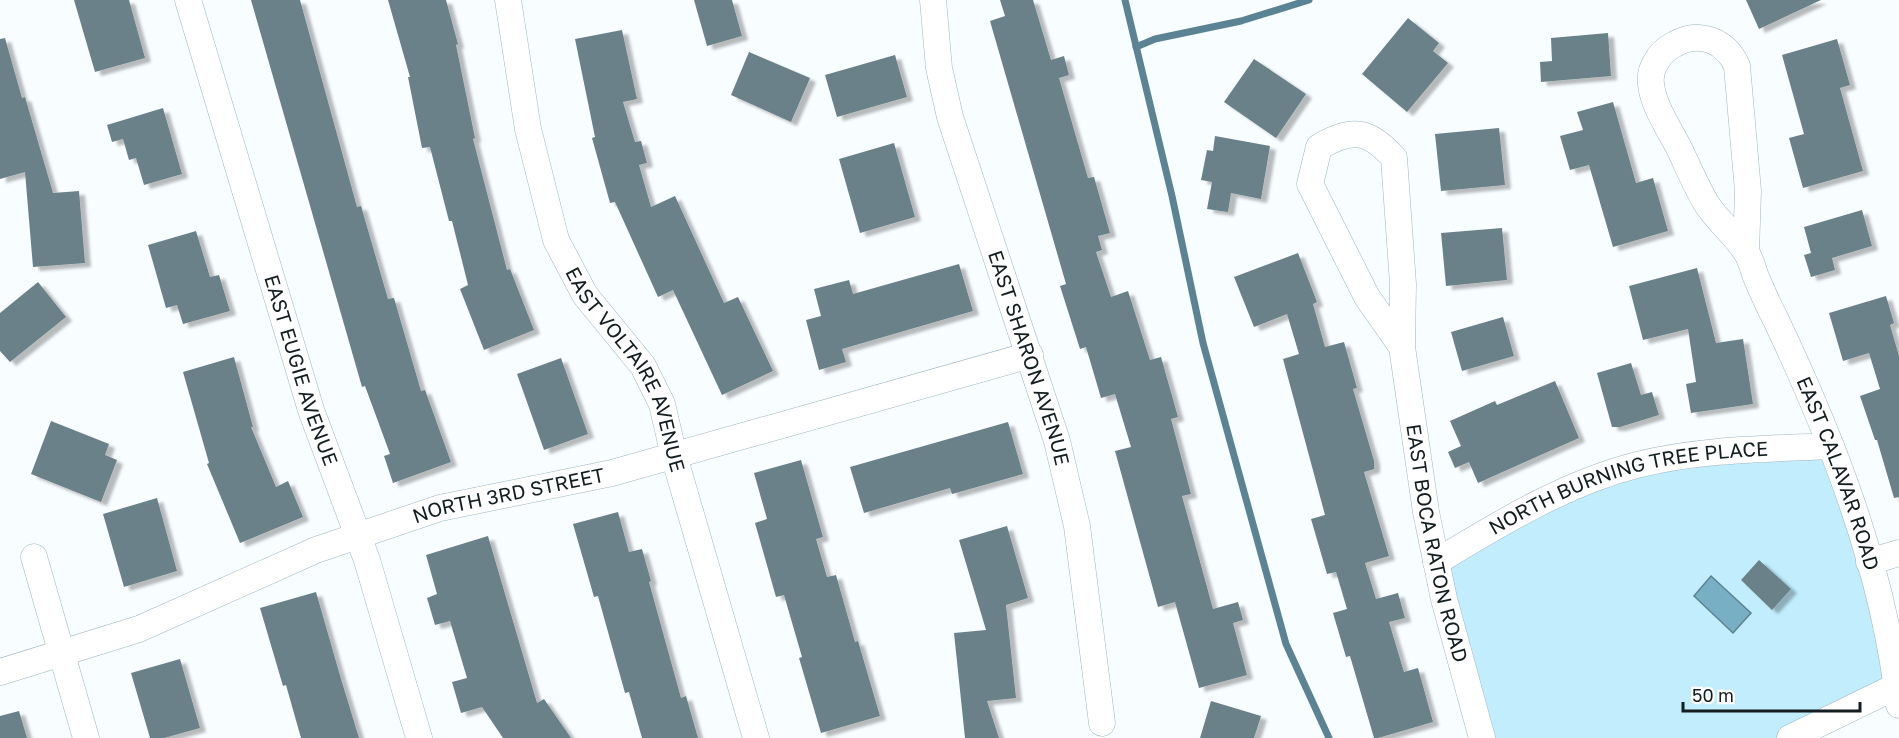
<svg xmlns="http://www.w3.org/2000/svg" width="1899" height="738" viewBox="0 0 1899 738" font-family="'Golos Text',sans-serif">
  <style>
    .green { fill: #c1edfd }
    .water { fill: #79afc4; stroke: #5b8393; stroke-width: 1.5 }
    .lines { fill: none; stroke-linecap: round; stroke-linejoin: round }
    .stream { stroke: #5b8393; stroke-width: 7 }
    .building { fill: #6b8189; filter: url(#shadow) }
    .street-casing { stroke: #9eb6bf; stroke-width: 27 }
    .street { stroke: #fff; stroke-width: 26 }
    .labels { text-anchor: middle; stroke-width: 6; stroke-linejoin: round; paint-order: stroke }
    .street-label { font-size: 20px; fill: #141d20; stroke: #fff }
  </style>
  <defs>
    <filter id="shadow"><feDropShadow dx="6" dy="4" stdDeviation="1.5" flood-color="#0004"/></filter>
  </defs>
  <rect width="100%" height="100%" fill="#f8fdff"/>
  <path class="green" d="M1831,446L1897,686L1790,738H1482L1436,562L1575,485Z"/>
  <path class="water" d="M1711,576L1751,613L1733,633L1694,596Z"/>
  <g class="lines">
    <g class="stream">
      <path d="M1125,0L1172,196L1203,343L1286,644L1329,738"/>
      <path d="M1136,47L1155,39L1241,21L1309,0"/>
    </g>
  </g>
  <g class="building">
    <path d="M74,0H129L145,58L95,72Z"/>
    <path d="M251,0H300L357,207L361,206L388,299L394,298L421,391L425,390L451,462L393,483L384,456L390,454L365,386L362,387Z"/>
    <path d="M388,0H446L458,44L456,45L475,138L473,139L507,270L510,269L534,330L484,350L460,289L468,285L452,221H449L430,147L422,148L408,77H410Z"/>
    <path d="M694,0H732L742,36L707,46Z"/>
    <path d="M1000,0H1033L1051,60L1064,56L1069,75L1059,78L1088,178L1094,177L1110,233L1098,236L1102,250L1096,252L1111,297L1128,291L1150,360L1161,357L1178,417L1171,419L1191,494L1182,496L1213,609L1238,602L1243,620L1233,623L1247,675L1199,688L1175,602L1158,607L1115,451L1131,447L1115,394L1101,398L1086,347L1080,349L1060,286L1066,284L990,21L1005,16Z"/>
    <path d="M1746,0H1821L1759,29Z"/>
    <path d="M1408,18L1439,43L1433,51L1448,63L1407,112L1362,74Z"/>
    <path d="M622,30L637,99L623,102L635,142L641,141L647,163L639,165L651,207L675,196L724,303L738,297L773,371L722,395L673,290L658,297L615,202L610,203L592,138L595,137L575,39Z"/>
    <path d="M1608,33L1611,76L1541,82L1540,62L1552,61L1551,38Z"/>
    <path d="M5,38L22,98L25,97L53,193L79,191L85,263L33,267L25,172L0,179V39Z"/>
    <path d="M1837,39L1850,85L1840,88L1863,171L1803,188L1789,138L1804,134L1782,55Z"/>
    <path d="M749,52L810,78L791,122L731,95Z"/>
    <path d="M895,55L907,97L837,117L825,75Z"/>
    <path d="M1254,59L1306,94L1276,138L1224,102Z"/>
    <path d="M1613,102L1636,183L1653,178L1668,231L1613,247L1589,165L1570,170L1560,136L1583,130L1577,112Z"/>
    <path d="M163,108L182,174L144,185L136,158L129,160L123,139L112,142L107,125Z"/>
    <path d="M1499,128L1505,185L1441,191L1435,134Z"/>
    <path d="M1215,136L1270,146L1261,199L1231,193L1228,212L1207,209L1212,182L1201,180L1207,150L1213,151Z"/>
    <path d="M894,143L915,217L860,233L839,159Z"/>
    <path d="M1862,210L1872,246L1832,258L1835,270L1811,277L1804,255L1811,253L1804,227Z"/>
    <path d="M1502,228L1507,280L1446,286L1441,233Z"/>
    <path d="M196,231L210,277L219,275L230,311L183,324L177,305L166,308L148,245Z"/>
    <path d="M1298,253L1317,302L1313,304L1325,347L1344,342L1357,388L1353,389L1374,461V469L1364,472L1389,556L1365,563L1376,599L1398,593L1405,618L1389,622L1404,672L1418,668L1433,722L1378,738H1374L1350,656L1346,657L1333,613L1347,609L1336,572L1327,574L1311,519L1325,515L1283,359L1299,354L1287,314L1254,327L1234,277Z"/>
    <path d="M959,264L973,311L842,349L846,362L819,370L806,320L821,316L814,289L849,280L853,294Z"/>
    <path d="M1697,268L1716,343L1743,339L1753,404L1691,413L1686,384L1696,382L1688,329L1643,340L1629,286Z"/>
    <path d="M38,282L66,317L10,362L0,351V313Z"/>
    <path d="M1886,296L1894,323L1890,325L1899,356V497L1894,498L1877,440H1875L1860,396L1880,389L1869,353L1843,361L1829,313Z"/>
    <path d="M1503,317L1514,356L1462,371L1451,332Z"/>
    <path d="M234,357L253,427H251L276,487L288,481L303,517L240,543L207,464L209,463L183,372Z"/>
    <path d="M561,358L588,434L544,450L517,374Z"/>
    <path d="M1631,363L1641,395L1652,392L1659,415L1620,427H1612L1597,373Z"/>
    <path d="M1555,381L1579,438L1478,483L1469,462L1455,468L1448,452L1461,446L1450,421L1495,401L1497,405Z"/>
    <path d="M51,421L109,444L105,455L117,460L101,502L31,474Z"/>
    <path d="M1008,422L1023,474L952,494L950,488L864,513L850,467Z"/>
    <path d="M801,460L823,537L816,539L827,577L836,575L855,642L858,641L880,716L821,733L799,658L802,657L784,595L776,597L755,523L767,519L754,473Z"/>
    <path d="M157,498L177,571L124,587L103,514Z"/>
    <path d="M618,512L629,552L642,549L651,581L649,582L681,698L686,696L698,738H642L629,692L625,693L598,596L594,597L573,524Z"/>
    <path d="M1007,526L1028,598L1006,605L1016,698L987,701L999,738H965L954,633L986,630L959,540Z"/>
    <path d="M488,536L537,703L544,699L571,738H503L482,707L461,713L452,682L467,678L450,621L435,625L427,598L437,594L426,555Z"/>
    <path d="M1759,560L1791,589L1772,610L1741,580Z"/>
    <path d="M316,592L341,679L359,738H301L286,685L283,686L260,608Z"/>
    <path d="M180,659L200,728L164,738H150L131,673Z"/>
    <path d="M1211,701L1261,716L1254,738H1200Z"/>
    <path d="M19,711L27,738H0V716Z"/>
  </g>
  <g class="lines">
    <defs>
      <g id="street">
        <path id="s1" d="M188,0L311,410L367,560L419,738"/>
        <path id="s2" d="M508,0L528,129L556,240L585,295L643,366L662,404L674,456L756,738"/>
        <path id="s3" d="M933,0L939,68L950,117L1057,441L1077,526L1102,723"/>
        <path id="s4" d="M1746,252L1748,191L1737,66C1726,41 1700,30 1675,44C1667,48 1660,54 1656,62C1652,68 1650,76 1651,84C1653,106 1670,130 1680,150C1688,167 1696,186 1706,203C1717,221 1735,234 1746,252C1751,259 1753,269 1756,277C1762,291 1768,305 1775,318C1833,440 1884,570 1899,705"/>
        <path id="s5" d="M1402,347L1367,297L1310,184L1319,147C1352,127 1369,130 1394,158L1403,284L1402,347L1426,512L1444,599L1482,738"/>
        <path d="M34,557L86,738"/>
        <path id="s6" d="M1436,562C1499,524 1565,483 1637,465C1700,449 1767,449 1831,446"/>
        <path d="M1869,562L1899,553"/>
        <path id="s7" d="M0,672L139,629L316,550L440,508L612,473L1030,355"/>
        <path d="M1790,738L1897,686"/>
      </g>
    </defs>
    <use href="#street" class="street-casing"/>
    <use href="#street" class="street"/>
  </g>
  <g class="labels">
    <g class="street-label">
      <text dy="7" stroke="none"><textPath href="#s3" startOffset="372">EAST SHARON AVENUE</textPath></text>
      <text dy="7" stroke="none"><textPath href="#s1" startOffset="387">EAST EUGIE AVENUE</textPath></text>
      <text dy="7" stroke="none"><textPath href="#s2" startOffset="394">EAST VOLTAIRE AVENUE</textPath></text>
      <text dy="7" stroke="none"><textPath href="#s4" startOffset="746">EAST CALAVAR ROAD</textPath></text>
      <text dy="7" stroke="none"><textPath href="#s6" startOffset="210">NORTH BURNING TREE PLACE</textPath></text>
      <text dy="7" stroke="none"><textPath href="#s7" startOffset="540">NORTH 3RD STREET</textPath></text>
      <text dy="7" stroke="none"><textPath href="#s5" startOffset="700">EAST BOCA RATON ROAD</textPath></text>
    </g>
  </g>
  <path d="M1683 702v9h177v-9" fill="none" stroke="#141d20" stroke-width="3"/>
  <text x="1692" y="702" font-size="18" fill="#141d20" stroke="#ffffff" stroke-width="4.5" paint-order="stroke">50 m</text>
</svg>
